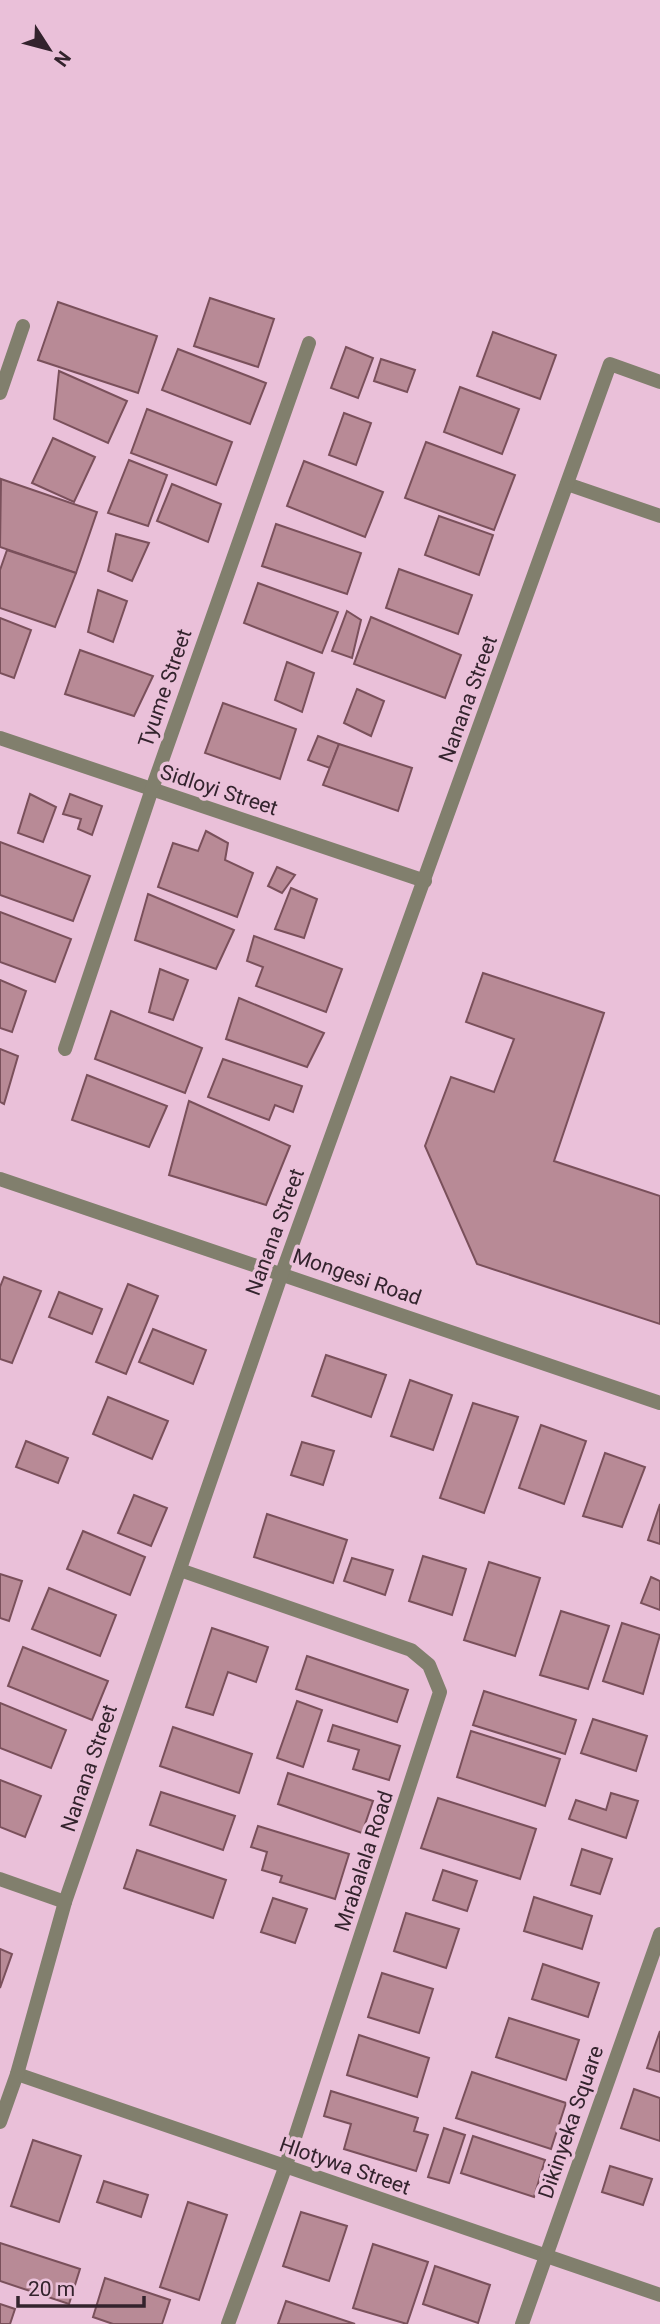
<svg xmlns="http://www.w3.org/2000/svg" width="660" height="2324" viewBox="0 0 660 2324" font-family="Roboto,sans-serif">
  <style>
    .building { fill: #b88a96; stroke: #7a505b; stroke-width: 2 }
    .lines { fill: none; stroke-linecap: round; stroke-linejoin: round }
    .street { stroke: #817f6d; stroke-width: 14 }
    .labels { text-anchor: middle; stroke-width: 7; stroke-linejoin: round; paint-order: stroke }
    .street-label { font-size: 21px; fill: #33232d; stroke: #eac0d9 }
  </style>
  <rect width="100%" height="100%" fill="#eac0d9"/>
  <g class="building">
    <path d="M210,298L274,319L258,367L194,346Z"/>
    <path d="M58,302L157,336L138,393L38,360Z"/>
    <path d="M493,332L556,355L540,399L477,376Z"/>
    <path d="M346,347L373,358L358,398L331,388Z"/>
    <path d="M178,349L266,383L250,424L162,390Z"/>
    <path d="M381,359L415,370L407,392L374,381Z"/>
    <path d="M59,371L127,401L108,443L54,419Z"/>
    <path d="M460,387L519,409L502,454L444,432Z"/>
    <path d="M147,409L232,442L216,485L131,453Z"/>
    <path d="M344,413L371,423L356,465L329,455Z"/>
    <path d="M53,438L95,457L74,502L32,483Z"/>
    <path d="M426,442L515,475L494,530L405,498Z"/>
    <path d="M129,460L167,475L148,526L108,513Z"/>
    <path d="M304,461L383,492L365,537L287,506Z"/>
    <path d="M1,479L97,512L76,573L0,547Z"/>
    <path d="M172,484L221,504L208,542L157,521Z"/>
    <path d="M439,516L493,535L479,575L425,555Z"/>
    <path d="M276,524L361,553L347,594L262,566Z"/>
    <path d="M116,534L149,543L132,581L108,571Z"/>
    <path d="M7,550L76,573L55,627L0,608V570Z"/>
    <path d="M399,569L472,595L458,634L386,608Z"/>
    <path d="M258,583L338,612L322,653L244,623Z"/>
    <path d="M98,590L127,601L113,642L88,632Z"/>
    <path d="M347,611L361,620L352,658L332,651Z"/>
    <path d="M371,617L461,655L445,698L354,664Z"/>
    <path d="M0,618L31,630L14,678L0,673Z"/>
    <path d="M80,650L153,676L134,716L65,694Z"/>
    <path d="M287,662L314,673L302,712L275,700Z"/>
    <path d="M357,689L384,701L371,736L344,723Z"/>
    <path d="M223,703L296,729L280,779L205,753Z"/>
    <path d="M318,736L339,744L330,768L308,760Z"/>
    <path d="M339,744L412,768L398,811L323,785Z"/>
    <path d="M30,794L56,807L43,842L18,833Z"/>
    <path d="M70,794L102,806L92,835L78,829L81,819L63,814Z"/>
    <path d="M206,831L228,843L225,860L253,873L237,917L158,887L173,843L198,851Z"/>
    <path d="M0,842L90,876L73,921L0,895Z"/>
    <path d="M277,867L295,875L282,893L268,886Z"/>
    <path d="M291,888L317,899L304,938L275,929Z"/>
    <path d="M148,894L234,930L216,969L135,940Z"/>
    <path d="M0,912L71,939L55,982L0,962Z"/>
    <path d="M254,936L342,969L326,1012L256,986L263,967L247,961Z"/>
    <path d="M160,969L188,980L173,1020L149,1012Z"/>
    <path d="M483,973L604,1013L554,1161L660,1196V1324L477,1264L425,1146L451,1077L494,1092L514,1039L466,1022Z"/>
    <path d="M0,980L26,991L12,1032L0,1028Z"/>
    <path d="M239,998L324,1033L307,1067L226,1039Z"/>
    <path d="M111,1011L202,1048L185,1093L95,1059Z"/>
    <path d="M0,1049L18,1056L4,1104L0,1102Z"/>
    <path d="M223,1059L302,1086L293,1112L275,1105L269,1120L208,1097Z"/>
    <path d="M87,1075L167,1106L149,1147L72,1120Z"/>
    <path d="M189,1101L290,1146L266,1205L169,1175Z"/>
    <path d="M4,1277L41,1291L12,1363L0,1359V1287Z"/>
    <path d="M128,1284L158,1296L126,1374L96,1362Z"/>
    <path d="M59,1292L102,1309L92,1334L49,1317Z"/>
    <path d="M153,1329L206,1350L193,1384L139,1362Z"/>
    <path d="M326,1355L386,1375L371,1417L312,1396Z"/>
    <path d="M410,1380L452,1395L433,1450L391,1436Z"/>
    <path d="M108,1397L168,1421L152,1459L93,1434Z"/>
    <path d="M473,1403L518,1417L484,1513L440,1498Z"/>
    <path d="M541,1425L586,1441L564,1504L519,1488Z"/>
    <path d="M26,1441L68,1458L58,1483L16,1467Z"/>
    <path d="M302,1442L334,1451L323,1485L291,1475Z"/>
    <path d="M605,1453L645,1467L622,1527L583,1516Z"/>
    <path d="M134,1495L167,1508L151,1546L118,1533Z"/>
    <path d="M660,1504V1544L648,1540Z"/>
    <path d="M267,1514L347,1540L333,1583L254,1557Z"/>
    <path d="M83,1531L145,1557L130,1595L67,1569Z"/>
    <path d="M423,1556L466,1569L452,1615L409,1601Z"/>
    <path d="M352,1558L393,1570L385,1595L344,1581Z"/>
    <path d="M489,1562L540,1578L515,1656L464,1640Z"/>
    <path d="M0,1574L22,1581L9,1621L0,1618Z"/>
    <path d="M651,1577L660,1581V1610L641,1603Z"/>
    <path d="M49,1588L116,1615L100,1656L32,1629Z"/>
    <path d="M561,1611L609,1626L588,1689L540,1675Z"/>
    <path d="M622,1623L660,1635L643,1694L603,1681Z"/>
    <path d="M212,1628L268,1647L256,1682L228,1672L213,1715L186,1707Z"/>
    <path d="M23,1647L108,1681L92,1720L8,1686Z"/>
    <path d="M307,1656L408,1690L397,1722L296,1689Z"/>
    <path d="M484,1691L576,1720L565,1754L473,1725Z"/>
    <path d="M297,1701L322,1710L303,1767L277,1758Z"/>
    <path d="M0,1703L66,1730L51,1768L0,1748Z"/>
    <path d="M593,1719L647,1736L636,1771L581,1753Z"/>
    <path d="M333,1725L400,1746L389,1780L353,1769L359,1750L328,1741Z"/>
    <path d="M173,1727L252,1754L239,1793L160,1766Z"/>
    <path d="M471,1731L560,1759L545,1806L457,1777Z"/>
    <path d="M288,1773L373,1801L362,1833L278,1804Z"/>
    <path d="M0,1780L41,1796L25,1837L0,1827Z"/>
    <path d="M161,1792L235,1816L223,1850L150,1825Z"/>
    <path d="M611,1793L638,1801L626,1838L569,1819L576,1800L606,1810Z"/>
    <path d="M438,1798L536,1829L520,1879L421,1848Z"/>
    <path d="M258,1826L349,1854L335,1899L280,1882L282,1876L262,1870L267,1852L251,1847Z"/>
    <path d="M582,1849L612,1859L600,1894L571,1885Z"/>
    <path d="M137,1850L226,1880L213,1918L124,1888Z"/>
    <path d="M443,1870L477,1881L467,1911L433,1900Z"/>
    <path d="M534,1897L592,1916L582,1949L524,1931Z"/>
    <path d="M273,1898L307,1909L295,1943L261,1932Z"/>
    <path d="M406,1913L459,1929L446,1968L394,1951Z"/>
    <path d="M0,1949L12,1954L0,1988Z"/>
    <path d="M543,1964L599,1983L588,2017L532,1999Z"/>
    <path d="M382,1973L433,1989L419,2033L368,2017Z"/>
    <path d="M509,2018L579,2040L566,2080L496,2057Z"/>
    <path d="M660,2031V2072L647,2068Z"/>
    <path d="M359,2035L429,2058L417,2097L347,2075Z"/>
    <path d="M472,2072L566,2103L551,2149L456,2118Z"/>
    <path d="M634,2089L660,2098V2141L621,2128Z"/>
    <path d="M331,2091L418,2118L414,2131L428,2135L416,2171L344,2149L351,2124L324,2116Z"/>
    <path d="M444,2128L465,2135L449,2183L428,2177Z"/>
    <path d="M473,2136L545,2160L534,2197L461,2173Z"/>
    <path d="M33,2140L81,2156L59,2222L11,2206Z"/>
    <path d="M610,2166L652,2179L643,2205L602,2192Z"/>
    <path d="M104,2181L148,2195L141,2217L97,2202Z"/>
    <path d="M188,2202L227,2215L199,2300L160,2287Z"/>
    <path d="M301,2212L347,2226L329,2281L283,2266Z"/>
    <path d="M0,2243L80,2269L69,2304L0,2281Z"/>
    <path d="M373,2244L428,2262L407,2324L353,2308Z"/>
    <path d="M435,2266L490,2285L478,2323L423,2304Z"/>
    <path d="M105,2278L170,2300L162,2324H113L93,2317Z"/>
    <path d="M286,2301L355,2324H278Z"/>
    <path d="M0,2304L15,2309L10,2324H0Z"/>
  </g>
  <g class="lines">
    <g class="street">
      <path d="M0,393L23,326"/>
      <path d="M567,484L660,516"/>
      <path d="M0,738L425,881"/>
      <path d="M65,1049L152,789L309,343"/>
      <path d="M0,1179L660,1403"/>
      <path d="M180,1570L411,1650L429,1665L440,1692L285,2168L228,2324"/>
      <path d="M0,1879L65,1902"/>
      <path d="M17,2074L660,2295"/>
      <path d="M0,2122L17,2074L65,1902L282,1273L610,364L660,382"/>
      <path d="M522,2324L660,1934"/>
    </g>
  </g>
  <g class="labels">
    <g class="street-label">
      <text transform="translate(165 688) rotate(-71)" y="7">Tyume Street</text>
      <text transform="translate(468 699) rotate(-70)" y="7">Nanana Street</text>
      <text transform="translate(219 790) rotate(18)" y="7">Sidloyi Street</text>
      <text transform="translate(275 1232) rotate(-70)" y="7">Nanana Street</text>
      <text transform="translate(357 1277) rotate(19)" y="7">Mongesi Road</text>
      <text transform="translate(89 1768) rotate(-71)" y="7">Nanana Street</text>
      <text transform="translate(364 1861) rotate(-72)" y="7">Mrabalala Road</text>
      <text transform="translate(571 2122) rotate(-71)" y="7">Dikinyeka Square</text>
      <text transform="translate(345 2166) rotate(19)" y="7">Hlotywa Street</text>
    </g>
  </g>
  <g transform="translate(49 49) rotate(126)" stroke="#eac0d9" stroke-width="5" paint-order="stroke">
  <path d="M0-5L12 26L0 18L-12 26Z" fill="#33232d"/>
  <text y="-10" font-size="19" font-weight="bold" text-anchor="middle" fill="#33232d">N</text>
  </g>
  <path d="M18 2296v10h126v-10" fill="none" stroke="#33232d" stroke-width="3.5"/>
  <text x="28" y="2296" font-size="21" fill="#33232d" stroke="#eac0d9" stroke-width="5" paint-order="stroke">20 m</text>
</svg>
